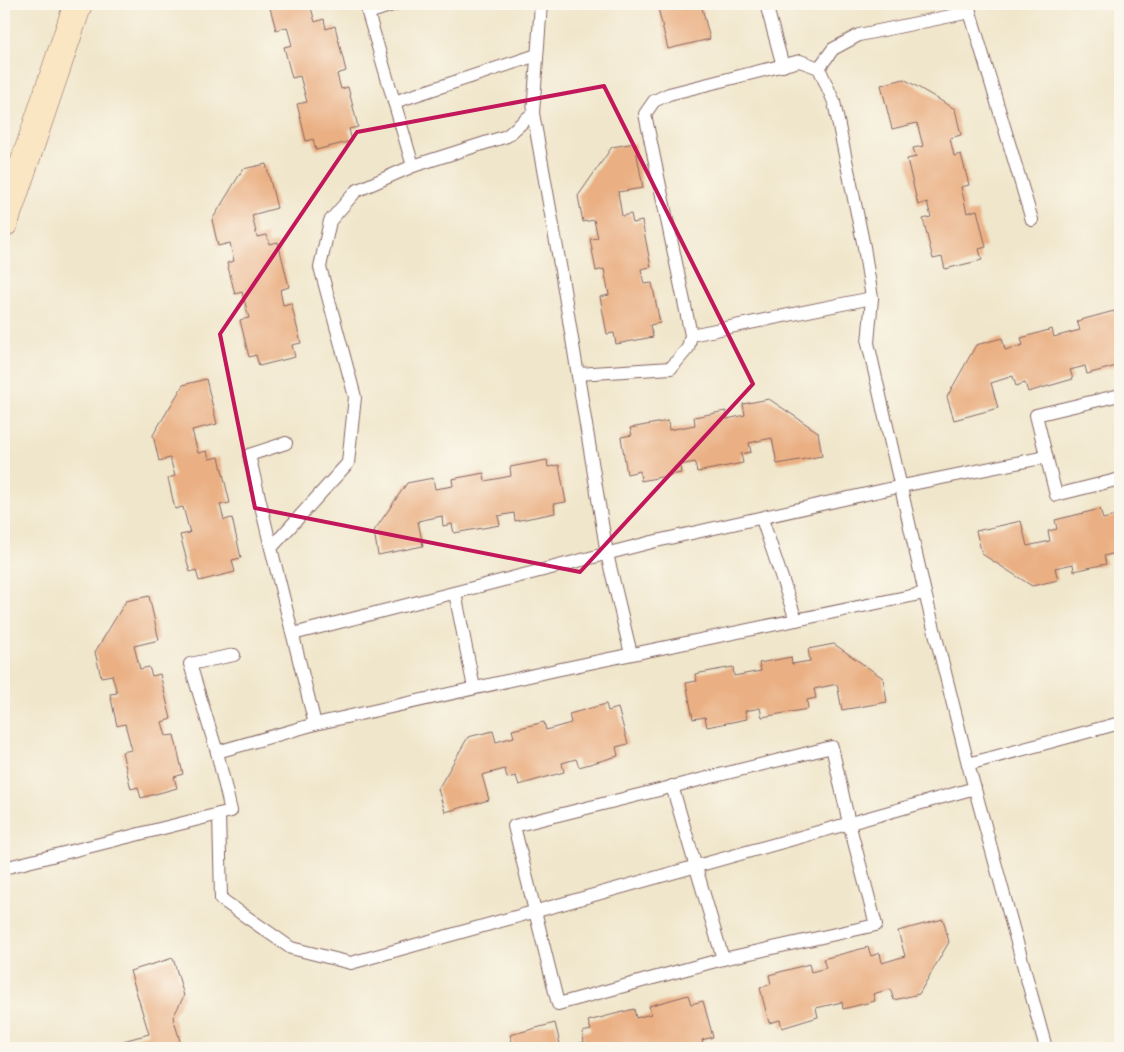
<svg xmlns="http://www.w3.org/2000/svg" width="1124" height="1052" viewBox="0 0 1124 1052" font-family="Mynerve,sans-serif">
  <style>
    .building { fill: #eaaf82 }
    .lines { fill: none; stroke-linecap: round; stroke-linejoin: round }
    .service-casing { stroke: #846563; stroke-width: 14 }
    .secondary-casing { stroke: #846563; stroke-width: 29 }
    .service { stroke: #fff; stroke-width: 12 }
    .secondary { stroke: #fbe6c3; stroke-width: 28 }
    .marked { fill: none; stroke: #c2185b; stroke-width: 4; stroke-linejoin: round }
  </style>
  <rect width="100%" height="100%" fill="#fbf7ec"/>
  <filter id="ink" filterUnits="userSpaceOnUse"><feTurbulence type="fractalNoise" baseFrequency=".02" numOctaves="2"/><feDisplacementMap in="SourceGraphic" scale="10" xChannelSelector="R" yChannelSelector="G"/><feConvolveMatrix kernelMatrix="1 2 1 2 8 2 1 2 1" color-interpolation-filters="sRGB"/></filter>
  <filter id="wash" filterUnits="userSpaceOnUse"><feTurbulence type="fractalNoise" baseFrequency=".0096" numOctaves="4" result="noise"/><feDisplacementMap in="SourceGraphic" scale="20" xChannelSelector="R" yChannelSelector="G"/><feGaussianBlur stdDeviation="1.12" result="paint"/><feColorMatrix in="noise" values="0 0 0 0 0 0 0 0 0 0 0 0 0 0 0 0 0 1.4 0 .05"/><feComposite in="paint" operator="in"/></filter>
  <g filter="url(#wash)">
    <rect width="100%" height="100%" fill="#f0e6cb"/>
    <g id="blocks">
      <g class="building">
        <path d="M269,4H310L315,22L324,19L326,29L335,26L346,71L337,74L341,89L348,87L358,127L349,129L352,141L316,150L313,139L306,141L297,104L307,102L300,76L292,78L284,47L292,45L287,27L276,30Z"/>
        <path d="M657,4H701L710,39L668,49Z"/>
        <path d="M904,79L955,109L961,135L950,138L954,156L961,154L969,185L961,187L967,213L977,210L986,247L979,249L982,260L945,269L942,257L933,259L923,219L931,217L927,202L918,205L907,159L916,157L913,148L923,146L917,123L892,129L881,85Z"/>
        <path d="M635,143L643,188L618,192L622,216L631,214L633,223L642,221L651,267L641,269L644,284L652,283L660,323L650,325L653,337L616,344L614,333L607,334L600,297L609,295L604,269L596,271L590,239L598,238L594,220L583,222L578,196L612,147Z"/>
        <path d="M266,164L277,208L252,215L257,237L267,235L269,244L278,242L289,287L280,290L283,305L291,303L301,343L292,345L295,357L259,366L256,355L249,357L240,320L249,318L242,292L235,294L227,263L234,261L230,243L218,246L212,220L243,169Z"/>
        <path d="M1114,311L1116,318L1120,316V365L1087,374L1085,366L1070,370L1073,379L1028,392L1025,383L1016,386L1013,376L991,383L998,408L954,420L947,397L976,345L1002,338L1005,350L1023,345L1021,338L1052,329L1054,337L1080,330L1077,321Z"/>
        <path d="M206,379L217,424L192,430L198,453L207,451L209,459L219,457L230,503L220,505L224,520L232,518L241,558L232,560L235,572L199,581L196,570L190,572L180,535L190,533L183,507L175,509L168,478L175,476L170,458L159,461L153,435L183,385Z"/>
        <path d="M769,399L818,432L822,456L777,464L772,438L749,443L751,452L741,454L743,463L697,472L695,462L680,465L681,473L641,481L640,471L627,474L621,437L632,435L630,428L668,421L669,430L695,425L694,417L726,411L727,419L745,415L743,404Z"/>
        <path d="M547,460L548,467L559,465L566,502L554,504L555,513L515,521L514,513L498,516L500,525L454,533L452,524L443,526L442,516L418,521L423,546L378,555L374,531L407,483L433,478L435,489L453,486L452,479L484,473L485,481L511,476L510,467Z"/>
        <path d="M1120,507V552L1104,556L1106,564L1074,571L1073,564L1055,568L1058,580L1032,586L982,554L976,531L1021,521L1027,546L1050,541L1048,531L1057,529L1055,520L1100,509L1103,519L1118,515L1116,508Z"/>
        <path d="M149,596L159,640L134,646L140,669L149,667L152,676L160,674L171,719L162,722L166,736L174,735L183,774L174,777L177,788L141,798L138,787L131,789L122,752L132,750L125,724L117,726L110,694L117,693L112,675L101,677L95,652L126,601Z"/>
        <path d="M834,644L883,678L887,702L842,710L837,684L814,689L816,698L807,700L808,709L762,717L760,708L745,711L747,719L707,727L705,717L693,719L686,683L697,681L695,674L733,667L734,676L761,671L759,663L791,657L792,664L810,661L808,649Z"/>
        <path d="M606,704L608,711L618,708L628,744L616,747L618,756L579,767L576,759L562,763L564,772L519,785L516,776L507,778L505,769L482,775L489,800L445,812L438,789L468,737L493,731L496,742L514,737L512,730L544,722L546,730L571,723L569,714Z"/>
        <path d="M943,919L949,942L919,994L894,1000L890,989L873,994L875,1001L843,1009L842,1002L816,1008L818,1017L782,1028L780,1020L769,1023L760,988L771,984L769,975L809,964L811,972L826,968L823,959L868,947L871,956L880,953L882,963L905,956L898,931Z"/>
        <path d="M173,958L184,996L173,1017L182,1048H125L123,1041L149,1034L130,971Z"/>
        <path d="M688,995L691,1004L703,1001L713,1037L702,1040L704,1047L698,1048H563L584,1042L582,1032L591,1030L588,1021L634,1009L636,1018L651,1014L649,1006Z"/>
        <path d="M555,1023L561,1048H514L510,1035Z"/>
        <path d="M244,1043L246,1048H230Z"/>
      </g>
    </g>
  </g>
  <g filter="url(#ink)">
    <use href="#blocks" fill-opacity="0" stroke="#846563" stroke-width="1"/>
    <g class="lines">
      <defs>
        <g id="service">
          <path d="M395,4L368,13L413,166L507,136L533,113L541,4"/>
          <path d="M766,4L783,66"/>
          <path d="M970,12L1032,220"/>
          <path d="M819,68L833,49L859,35L970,12L968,4"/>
          <path d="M394,102L537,55"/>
          <path d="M533,113L560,265L607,554L631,654"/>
          <path d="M691,335L872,298"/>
          <path d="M578,374L671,368L688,348L691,335L645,114L654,101L669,94L800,61L819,68L834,102L864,247L872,298L868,343L925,593L968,764L1046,1048"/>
          <path d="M1120,395L1036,415L1056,495L1120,479"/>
          <path d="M762,519L796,620"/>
          <path d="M271,548L249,455L286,443"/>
          <path d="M455,593L474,688"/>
          <path d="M293,634L652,542L902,486L1046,457"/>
          <path d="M234,655L190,664L217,752L315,724L271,548L348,463L355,397L320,267L330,221L356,191L413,166"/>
          <path d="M315,724L556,670L925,593"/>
          <path d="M832,747L849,823L876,925L723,959L558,1004L514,826Z"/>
          <path d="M968,764L1120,723"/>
          <path d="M672,786L723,959"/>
          <path d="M219,814L221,899L291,948L351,963L975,788"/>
          <path d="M4,868L231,811L217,752"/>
        </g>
        <path id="secondary" d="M4,223L78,4"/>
      </defs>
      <use href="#service" class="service-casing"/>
      <use href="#secondary" class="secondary-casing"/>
      <use href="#service" class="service"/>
      <use href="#secondary" class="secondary"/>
    </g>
  </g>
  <path class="marked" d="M604,86L753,384L580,572L255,508L220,334L357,132Z"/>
  <rect width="1124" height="1052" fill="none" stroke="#fbf7ec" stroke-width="20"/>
</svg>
